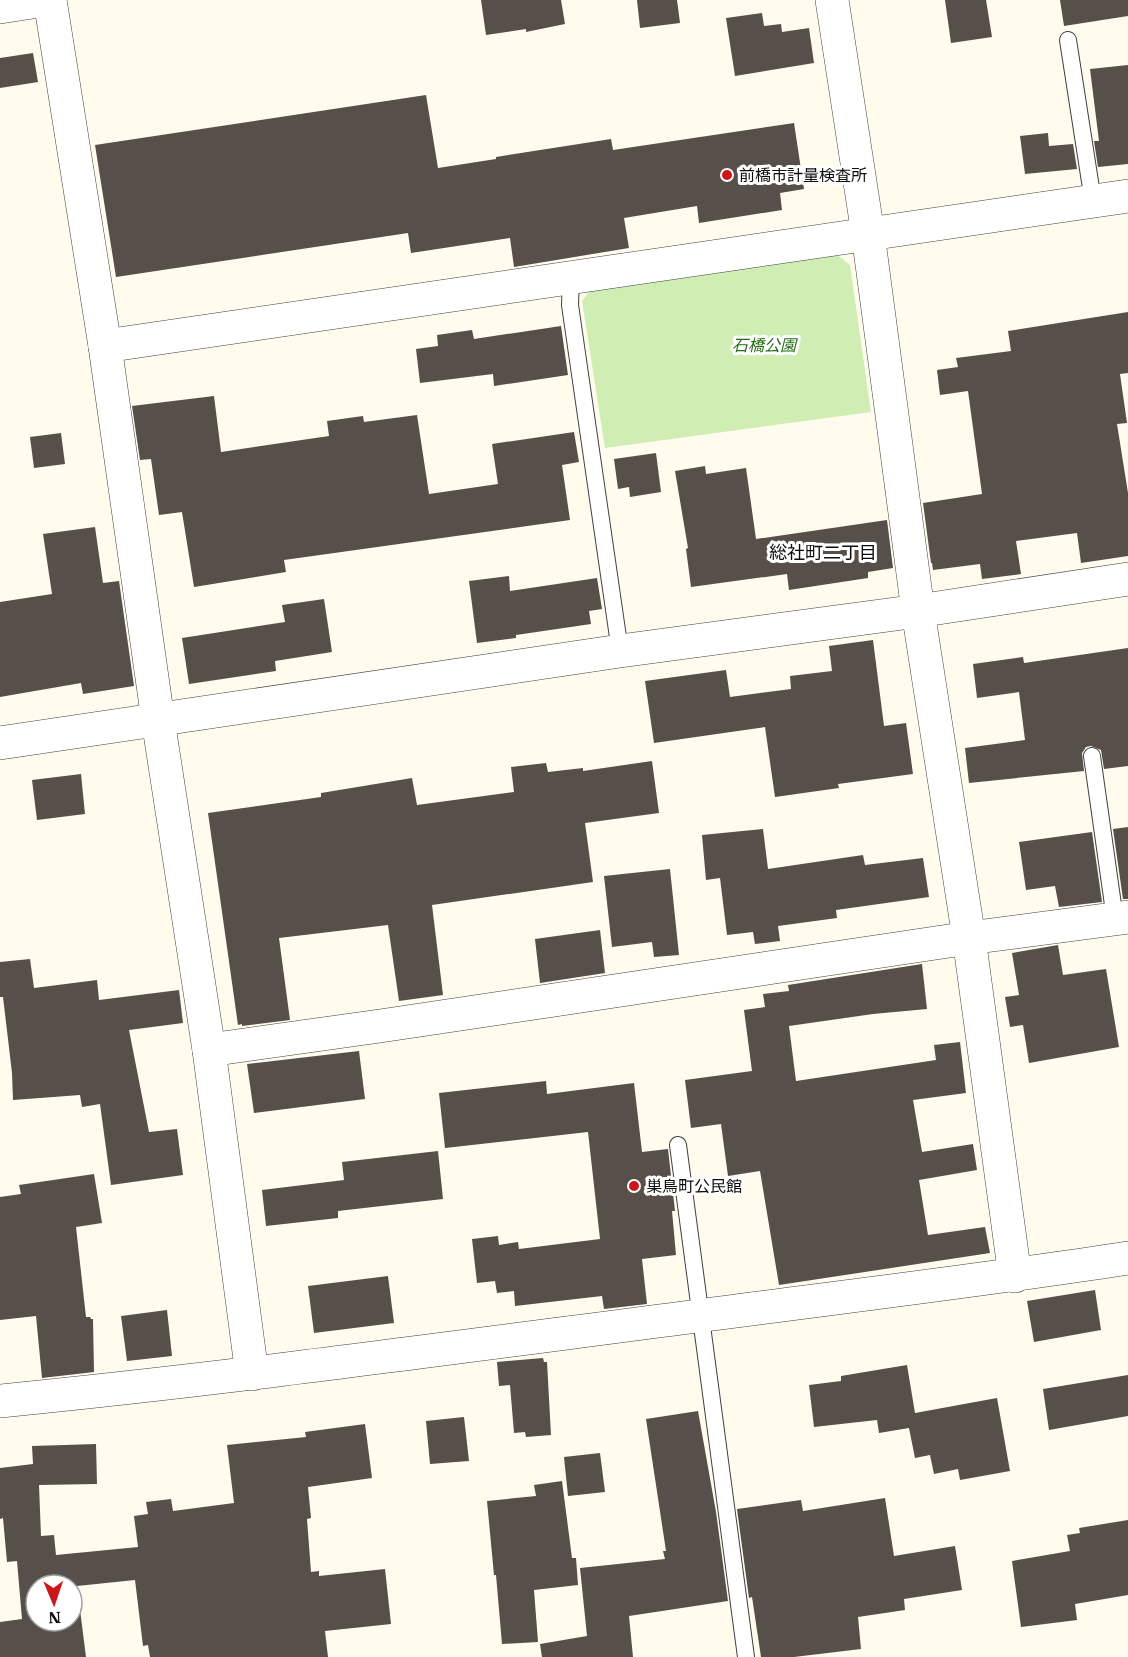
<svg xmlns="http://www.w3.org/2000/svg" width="1128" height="1657" viewBox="0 0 1128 1657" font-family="'IBM Plex Serif','Noto Sans JP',serif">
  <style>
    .green { fill: #d0eeb3 }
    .building { fill: #574f49; fill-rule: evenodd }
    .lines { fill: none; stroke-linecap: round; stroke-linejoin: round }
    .service-casing { stroke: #404040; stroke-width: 18 }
    .minor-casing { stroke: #404040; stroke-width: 34 }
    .tertiary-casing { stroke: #404040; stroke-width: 34 }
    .service { stroke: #fff; stroke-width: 16 }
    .minor { stroke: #fff; stroke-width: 33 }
    .tertiary { stroke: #fff; stroke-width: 33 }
    .poi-dot { fill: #cc171a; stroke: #fff; stroke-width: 2 }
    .labels { text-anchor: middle; stroke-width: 6; stroke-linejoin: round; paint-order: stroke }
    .poi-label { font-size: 16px; fill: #0d0d0d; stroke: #fff; text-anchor: start }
    .park-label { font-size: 16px; font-style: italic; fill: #266c17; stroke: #fff }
    .neighbourhood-label { font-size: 18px; fill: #0d0d0d; stroke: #fff }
  </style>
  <rect width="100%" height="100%" fill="#fffcee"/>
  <path class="green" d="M835,253L850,265L871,412L605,448L582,301L592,288Z"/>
  <g class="building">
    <path d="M481,0H561L565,24L526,32V29L486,35Z"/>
    <path d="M637,0H677L680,23L640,28Z"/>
    <path d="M945,0H986L992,37L951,43Z"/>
    <path d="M1060,0H1128V16L1064,26Z"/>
    <path d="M762,13L764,26L781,24L782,32L809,28L814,63L735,76L726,18Z"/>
    <path d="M33,53L38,82L0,88V58Z"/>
    <path d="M1128,65V164L1098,167L1094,141H1099L1090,69Z"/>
    <path d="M426,95L438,168L496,159V157L611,139L613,150L794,123L804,189L780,193L782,210L699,223L697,206L624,218L629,248L514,267L510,238L411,253L408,233L116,277L95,145Z"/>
    <path d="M1048,133L1049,146L1073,144L1077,169L1025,174L1020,136Z"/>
    <path d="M1128,312V373L1120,374L1127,423L1117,424L1128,493V556L1081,563L1077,533L1016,541L1021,574L982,579L980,564L933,570L932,563H931L923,503L982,494L968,391L940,395L937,370L958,367L956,358L1011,351L1008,331Z"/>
    <path d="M561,326L568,375L494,386L493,374L420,383L416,349L438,346L437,335L472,330L474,339Z"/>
    <path d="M214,396L221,452L329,436L327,421L363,416L364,422L417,415L429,494L498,484L492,444L574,432L579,462L562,465L570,520L284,560L286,572L194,587L182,512L159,515L151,459L140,460L132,406Z"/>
    <path d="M61,433L65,464L34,468L30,437Z"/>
    <path d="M656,453L661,492L630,497L629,487L618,489L614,459Z"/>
    <path d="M705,466L706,474L746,468L756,539L887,520L893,568L868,572V578L789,590L787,574L691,587L686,549L688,548L675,471Z"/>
    <path d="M95,527L103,583L119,581L134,686L83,694L81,683L0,697V602L52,594L43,534Z"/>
    <path d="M509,576L510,591L597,578L602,609L589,611L591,624L516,635V638L477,643L469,581Z"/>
    <path d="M324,599L332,652L275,661L276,671L189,684L182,638L285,622L282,605Z"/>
    <path d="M873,640L884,726L906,723L913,774L838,784L839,788L775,797L765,727L654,743L645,681L726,670L730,697L791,689L790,676L832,671L829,646Z"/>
    <path d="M1128,648V766L1104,769L1101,750L1091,746L1086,747L1082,753L1084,771L969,783L965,748L1025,740L1019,692L977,698L973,664L1023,657L1024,663Z"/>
    <path d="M652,761L659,813L585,823L593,882L432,905L443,995L399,1001L388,925L279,938L290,1020L242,1026V1024L238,1025L208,813L321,797V793L412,778L417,805L514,792L511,767L546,763L548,772L583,768V771Z"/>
    <path d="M81,774L85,814L37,820L32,780Z"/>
    <path d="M1128,827V899H1123L1113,829Z"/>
    <path d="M763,829L768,869L863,855L865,865L923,858L929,897L836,910L837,918L778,926L780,941L755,944L753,932L727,935L720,878L706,880L702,835Z"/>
    <path d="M1092,832L1102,902L1059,907L1055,886L1026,890L1019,842Z"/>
    <path d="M670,869L679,955L654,957L652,942L612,947L604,876Z"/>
    <path d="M600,930L605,973L540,983L535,939Z"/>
    <path d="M1058,945L1063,975L1106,969L1119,1047L1029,1063L1023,1025L1010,1027L1005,997L1019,995L1012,953Z"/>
    <path d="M30,959L34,988L97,980L99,1000L179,990L183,1023L129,1030L149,1132L177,1129L183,1175L111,1185L100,1104L82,1107L80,1095L13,1100L12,1073L3,997H0V962Z"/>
    <path d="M922,964L927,1009L873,1014L789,1026L796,1081L936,1060L934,1045L960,1042L966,1093L913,1100L922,1152L973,1144L977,1170L919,1180L928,1235L985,1227L990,1253L779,1285L760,1171L728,1176L721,1124L691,1128L685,1080L752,1071L744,1010L765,1007L763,994L789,991L788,985Z"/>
    <path d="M359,1051L365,1099L254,1113L247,1064Z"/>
    <path d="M546,1081L547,1094L634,1083L642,1152L668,1149L675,1211H672L676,1255L642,1259L647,1304L604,1309L602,1296L515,1306L514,1291L497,1293L495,1281L477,1283L472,1239L498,1236L499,1245L518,1242L519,1249L600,1239L588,1132L445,1148L439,1093Z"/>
    <path d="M438,1151L443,1199L338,1211V1218L266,1226L262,1190L344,1180L342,1162Z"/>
    <path d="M94,1174L102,1223L76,1227L86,1317H90L91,1319H93L94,1372L42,1378L36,1316L0,1320V1197L21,1194L19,1185Z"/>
    <path d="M388,1276L394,1323L314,1333L308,1286Z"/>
    <path d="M1095,1290L1101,1330L1034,1342L1027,1301Z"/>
    <path d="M167,1310L172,1356L127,1361L121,1316Z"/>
    <path d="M543,1358L544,1362H547L551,1435L526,1437L525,1432L514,1433L510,1385L499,1386L497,1362Z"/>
    <path d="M907,1365L915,1413L997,1398L1010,1471L960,1480L958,1469L934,1474L930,1455L915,1458L909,1428L879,1433L877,1420L814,1427L809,1385L841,1381V1376Z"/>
    <path d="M1128,1375V1416L1049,1430L1043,1389Z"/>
    <path d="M698,1411L716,1512L728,1601L629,1616L633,1657H542L540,1644L587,1636L580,1568L665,1559L663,1551H666L646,1419Z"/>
    <path d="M464,1417L469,1461L430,1464L426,1421Z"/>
    <path d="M365,1424L372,1478L308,1487L311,1518L307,1519L311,1572L319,1571V1576L385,1569L391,1624L325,1631L328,1657H150L148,1645L143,1646L135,1580L77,1586L86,1657H0V1622L22,1619L17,1561L7,1562L3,1518L0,1519V1468L33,1464L32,1446L96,1444L97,1484L39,1485L41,1536L54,1535L56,1555L138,1547L134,1516L148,1514L146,1502L171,1499L173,1511L234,1503L227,1445L306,1437L305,1432ZM36,1585H72V1621H36Z"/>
    <path d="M600,1453L605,1492L568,1496L564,1457Z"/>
    <path d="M562,1481L572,1558H576L578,1585L534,1590L538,1642L502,1644L496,1575H494L487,1501L536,1496L534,1485Z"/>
    <path d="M885,1498L894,1556L955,1546L962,1590L904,1599L905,1610L858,1617L861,1649L794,1657H761L752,1597L749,1598L737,1509L801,1500L803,1511Z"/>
    <path d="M1128,1520V1595L1075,1604L1077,1620L1021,1627L1012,1561L1070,1551L1067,1535L1080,1533L1079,1528Z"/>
  </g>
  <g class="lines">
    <defs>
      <g id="service">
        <path d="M1068,40L1093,201"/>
        <path d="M571,277L570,305L620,651"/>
        <path d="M1092,756L1115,919"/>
        <path d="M678,1145L746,1657"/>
      </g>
      <g id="minor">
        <path d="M50,0L105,346L158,720L209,1050L252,1374"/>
        <path d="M832,0L868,234L918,611L969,938L1015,1276"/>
        <path d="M105,346L1128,196"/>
        <path d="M0,743L620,651L918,611L1128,579"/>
        <path d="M209,1050L380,1026L969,938L1128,917"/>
        <path d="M0,1401C233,1378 465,1346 698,1316C841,1297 985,1280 1128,1258"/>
      </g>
      <path id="tertiary" d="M0,7L45,0"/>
    </defs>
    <use href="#service" class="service-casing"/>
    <use href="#minor" class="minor-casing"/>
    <use href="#tertiary" class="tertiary-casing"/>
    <use href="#service" class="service"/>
    <use href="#minor" class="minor"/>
    <use href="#tertiary" class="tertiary"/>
  </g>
  <g class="poi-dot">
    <circle cx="727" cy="175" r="6"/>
    <circle cx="634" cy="1186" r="6"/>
  </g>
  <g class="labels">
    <g class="poi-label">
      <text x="739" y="181">前橋市計量検査所</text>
      <text x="646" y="1192">巣鳥町公民館</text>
    </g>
    <g class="park-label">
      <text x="764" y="351">石橋公園</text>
    </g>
    <g class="neighbourhood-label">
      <text x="823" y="559">総社町二丁目</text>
    </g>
  </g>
  <g transform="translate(54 1603) rotate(178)"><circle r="28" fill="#ffffff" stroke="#9e9e9e" stroke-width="1.5"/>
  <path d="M0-4.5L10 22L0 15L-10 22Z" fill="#cc171a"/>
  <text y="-9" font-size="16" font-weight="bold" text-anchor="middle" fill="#0d0d0d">N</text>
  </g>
</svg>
